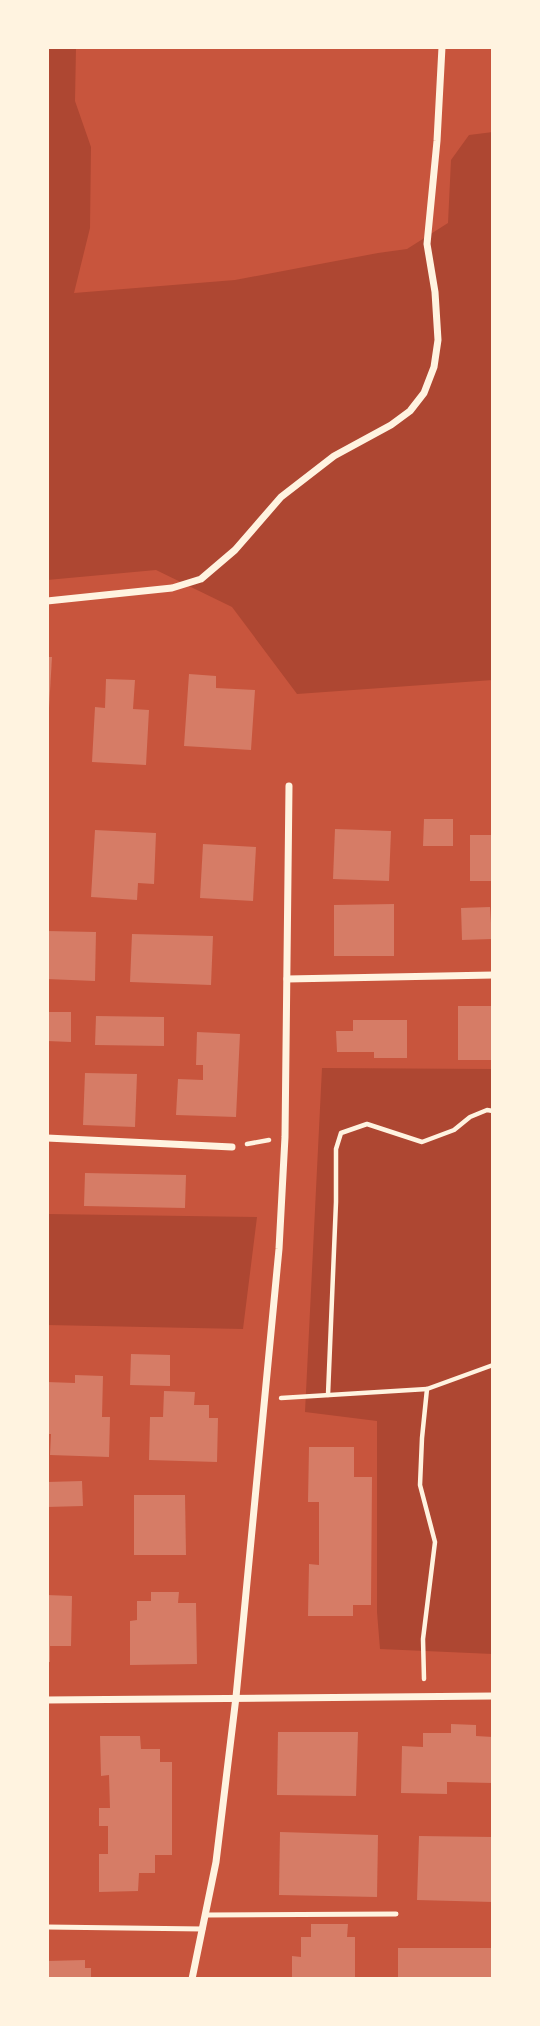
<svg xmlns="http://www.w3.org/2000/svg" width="540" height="2026" viewBox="0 0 540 2026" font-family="'Roboto Serif',serif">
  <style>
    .green { fill: #ae4732 }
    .building { fill: #d67c66 }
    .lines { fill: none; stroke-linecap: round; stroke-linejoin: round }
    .path { stroke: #fff3e0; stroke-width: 4.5 }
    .service { stroke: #fff3e0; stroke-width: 5 }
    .minor { stroke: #fff3e0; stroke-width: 7 }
  </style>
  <rect width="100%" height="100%" fill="#c8553d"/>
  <g class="green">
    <path d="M47,47H76L75,101L91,147L90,228L74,293L235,280L378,253L407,249L448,223L451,160L469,135L493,132V680L297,694L232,607L156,570L47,580Z"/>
    <path d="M322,1068L493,1069V1654L380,1649L377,1612V1421L305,1412Z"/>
    <path d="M47,1214L257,1217L243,1329L47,1325Z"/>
  </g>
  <g class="building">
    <path d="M47,657H52L49,708H47Z"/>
    <path d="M189,674L216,676V688L255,690L251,750L184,746Z"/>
    <path d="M106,679L135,680L133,709L149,710L146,765L92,762L95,707L105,708Z"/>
    <path d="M424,819H453V846H423Z"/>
    <path d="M335,829L391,831L389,881L333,879Z"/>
    <path d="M95,830L156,833L154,884L138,883L137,900L91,897Z"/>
    <rect x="470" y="835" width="23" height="46"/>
    <path d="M203,844L256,847L253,901L200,898Z"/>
    <path d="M394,904V956H334V905Z"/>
    <path d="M490,907L492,939L462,940L461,908Z"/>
    <path d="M47,931L96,932L95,981L47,979Z"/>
    <path d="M132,934L213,936L211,985L130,982Z"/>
    <rect x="458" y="1006" width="35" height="54"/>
    <path d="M47,1012H71V1042L47,1041Z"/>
    <path d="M96,1016L164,1017V1046L95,1045Z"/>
    <path d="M353,1020H407V1058H374V1052H337L336,1031H353Z"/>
    <path d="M197,1032L240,1034L236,1117L176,1115L178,1079L203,1080V1065H196Z"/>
    <path d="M85,1073L137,1074L135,1127L83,1125Z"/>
    <path d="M85,1173L186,1175L185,1208L84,1206Z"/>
    <path d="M131,1354L170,1355V1386L130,1385Z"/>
    <path d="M75,1375L103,1376L102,1417H110L109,1457L50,1455L51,1434H47V1382L75,1383Z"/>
    <path d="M164,1391L195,1392L194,1405H209V1418H218L217,1462L149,1460L150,1417H163Z"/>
    <path d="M309,1447H354V1477H372L371,1605H353V1616H308L309,1564L319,1565V1502H308Z"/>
    <path d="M82,1481L83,1506L47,1507V1482Z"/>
    <path d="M134,1495H185L186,1555H134Z"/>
    <path d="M151,1592H179L178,1603H196L197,1664L130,1665V1621L137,1620V1601H151Z"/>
    <path d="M47,1595L72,1596L71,1646H50V1662H47Z"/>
    <path d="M451,1724L476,1725V1736L493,1737V1783L447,1782V1794L401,1793L402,1746L423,1747V1733H451Z"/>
    <path d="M278,1732H358L356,1796L277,1795Z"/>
    <path d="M100,1736H140L141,1749H160V1762H172V1855H155V1873H139L138,1891L99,1892V1854H108V1826H99V1808H110L109,1775L101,1776Z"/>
    <path d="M280,1832L378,1835L377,1897L279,1895Z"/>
    <path d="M419,1836L493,1837V1902L417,1900Z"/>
    <path d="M311,1924H348L347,1937H355V1979H292V1956L301,1957V1937H311Z"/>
    <rect x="398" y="1948" width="95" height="31"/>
    <path d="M85,1960V1968H91V1979H47V1961Z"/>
  </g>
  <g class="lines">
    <g class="path">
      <path d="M247,1144L269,1140"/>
      <path d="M328,1395L336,1202V1149L341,1133L367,1124L422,1142L454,1130L470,1117L487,1110L493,1111"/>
      <path d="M281,1398L427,1389L493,1365"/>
      <path d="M424,1679L423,1639L435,1542L420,1485L422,1438L427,1389"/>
    </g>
    <g class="service">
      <path d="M207,1915L396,1914"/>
      <path d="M47,1927L203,1929"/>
    </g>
    <g class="minor">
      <path d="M47,601L172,588L201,579L235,550L281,497L334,456L391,425L410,411L424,393L434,367L438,340L435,292L427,244L437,141L442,47"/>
      <path d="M287,979L493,975"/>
      <path d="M47,1138L232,1147"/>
      <path d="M47,1700L493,1696"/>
      <path d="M192,1979L216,1862L236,1697L279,1249L285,1137L289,786"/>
    </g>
  </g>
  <rect width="540" height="2026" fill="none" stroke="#fff3e0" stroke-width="98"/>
</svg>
